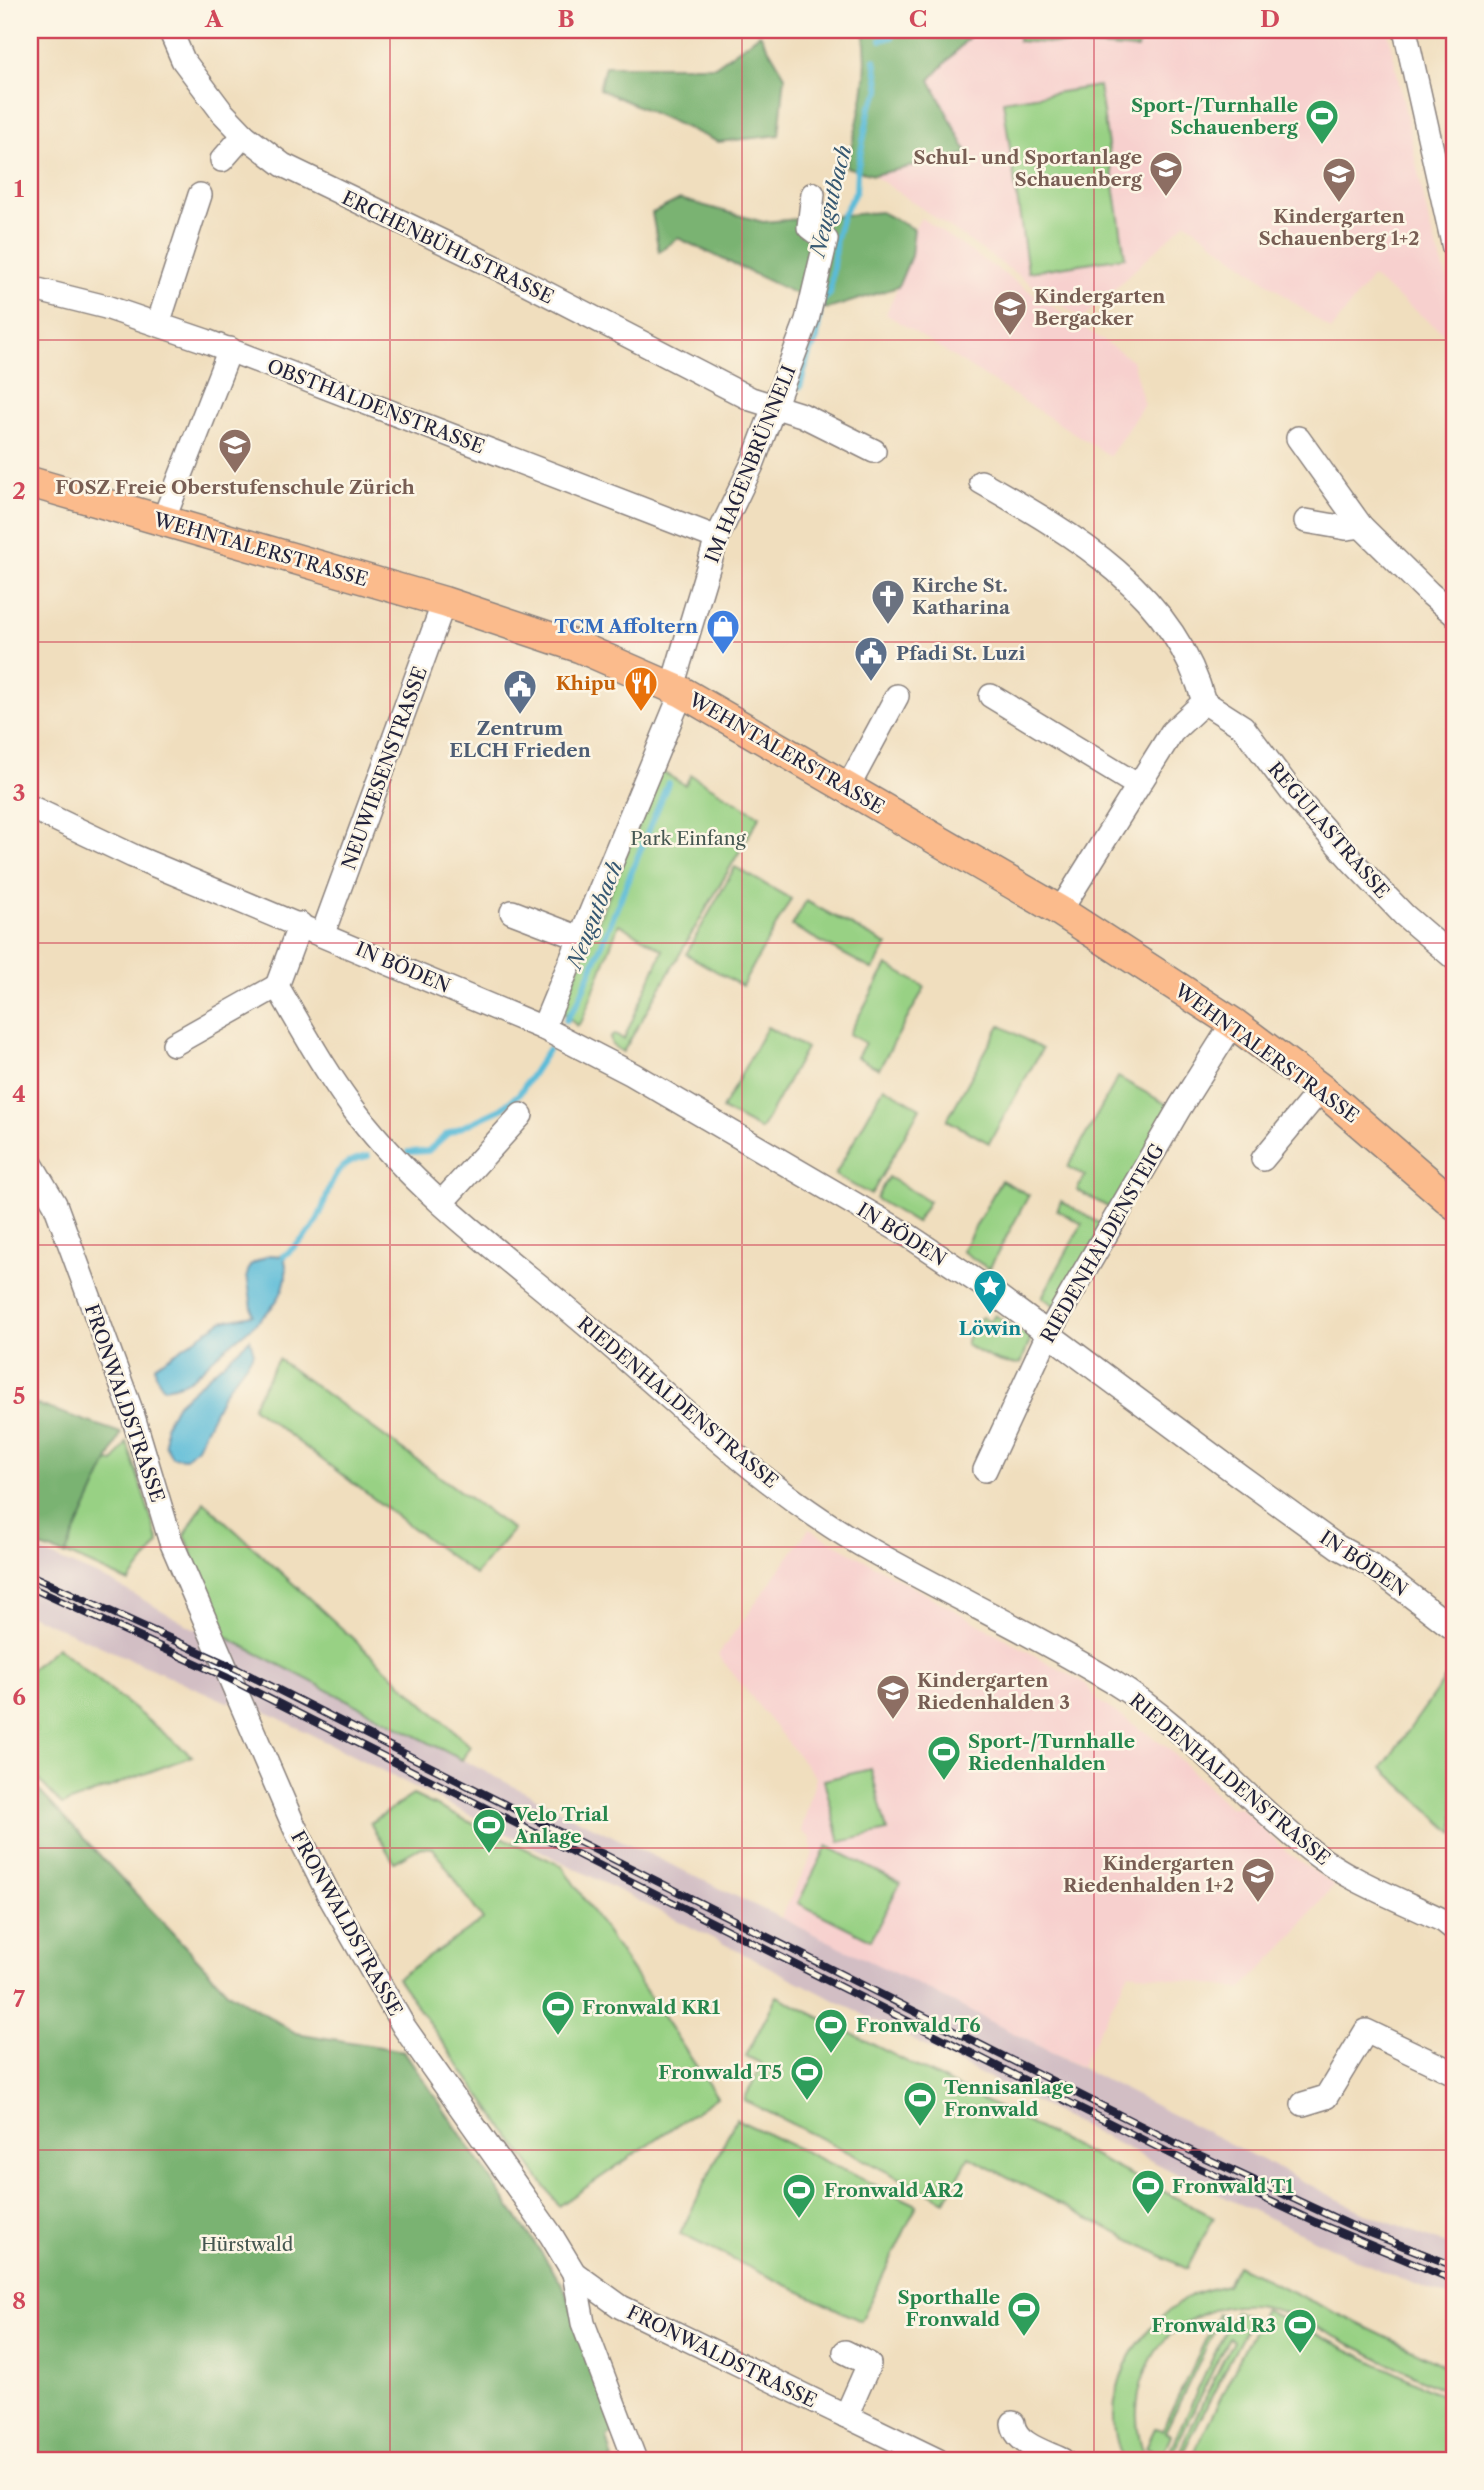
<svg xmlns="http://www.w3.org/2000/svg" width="1484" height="2490" viewBox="0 0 1484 2490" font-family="'Libre Caslon Text',serif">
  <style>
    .built { fill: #f7d0ce }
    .industrial { fill: #d2bec4 }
    .green { fill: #98d184; stroke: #5d7a60; stroke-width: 2 }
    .forest { fill: #7ab372; stroke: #4e6a56; stroke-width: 2 }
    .water { fill: #5abbd8; stroke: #3e6e8a; stroke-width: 2 }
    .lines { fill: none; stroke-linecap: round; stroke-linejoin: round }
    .stream { stroke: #5abbd8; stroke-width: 6 }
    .minor-casing { stroke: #89807c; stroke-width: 26 }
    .major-casing { stroke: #89807c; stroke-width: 33 }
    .minor { stroke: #fff; stroke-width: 23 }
    .major { stroke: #fbbb8c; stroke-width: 30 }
    .rail-casing { stroke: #22223b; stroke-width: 8 }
    .rail { stroke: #fcf5e5; stroke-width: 5; stroke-dasharray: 16; stroke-linecap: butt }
    .grid { fill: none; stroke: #d1495b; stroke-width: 2; stroke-opacity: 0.55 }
    .labels { text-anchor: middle; stroke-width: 5; stroke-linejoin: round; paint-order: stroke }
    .leisure-label { font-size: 19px; font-weight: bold; fill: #27864d; stroke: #fcf5e5; text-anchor: start }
    .education-label { font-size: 19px; font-weight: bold; fill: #785e54; stroke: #fcf5e5; text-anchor: end }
    .street-label { font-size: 19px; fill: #22223b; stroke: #fcf5e5 }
    .worship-label { font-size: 19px; font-weight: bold; fill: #5b616d; stroke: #fcf5e5; text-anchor: start }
    .shop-label { font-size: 19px; font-weight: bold; fill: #366cbe; stroke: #fcf5e5; text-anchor: end }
    .service-label { font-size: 19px; font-weight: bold; fill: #4e5e75; stroke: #fcf5e5; text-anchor: start }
    .food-label { font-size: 19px; font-weight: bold; fill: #c56008; stroke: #fcf5e5; text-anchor: end }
    .park-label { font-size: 19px; fill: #455751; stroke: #fcf5e5 }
    .culture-label { font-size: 19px; font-weight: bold; fill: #0d838f; stroke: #fcf5e5 }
    .water-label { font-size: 21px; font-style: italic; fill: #365872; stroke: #fcf5e5 }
    .neatline { fill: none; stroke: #d1495b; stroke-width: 2.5 }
    .grid-label { font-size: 23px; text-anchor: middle; font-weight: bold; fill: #d1495b }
  </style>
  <rect width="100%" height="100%" fill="#fcf5e5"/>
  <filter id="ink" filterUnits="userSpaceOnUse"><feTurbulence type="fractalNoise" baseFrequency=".0143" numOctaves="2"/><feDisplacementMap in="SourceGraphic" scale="14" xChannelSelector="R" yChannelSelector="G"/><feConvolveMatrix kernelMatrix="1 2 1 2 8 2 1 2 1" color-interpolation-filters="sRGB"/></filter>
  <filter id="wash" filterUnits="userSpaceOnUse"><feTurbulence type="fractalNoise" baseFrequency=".00686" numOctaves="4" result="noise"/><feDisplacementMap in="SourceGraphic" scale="28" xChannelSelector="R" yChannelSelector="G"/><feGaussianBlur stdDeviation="1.57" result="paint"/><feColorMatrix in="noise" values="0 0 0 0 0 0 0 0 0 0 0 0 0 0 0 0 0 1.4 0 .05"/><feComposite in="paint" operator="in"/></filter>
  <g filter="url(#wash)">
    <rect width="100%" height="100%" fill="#f0debe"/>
    <g class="built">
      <path d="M911,30H1388L1430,228L1454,297V341L1372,277L1331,330L1186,222L1082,319L873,175Z"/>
      <path d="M921,218L1132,360L1144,404L1110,456L886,314L911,256L914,229Z"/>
      <path d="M809,1529L1086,1684L1097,1700L1167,1747L1229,1807H1240L1289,1854L1334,1885L1285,1945L1241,1989L1129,1972L1081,2067L781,1918L813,1853L810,1838L801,1831L816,1778L718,1655Z"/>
    </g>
    <path class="industrial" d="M30,1547L110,1581L195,1629L213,1630L571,1816L919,1985L1371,2216L1454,2247V2299L1388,2274L1205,2188L243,1700L227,1702L30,1615Z"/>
    <g class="green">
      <path d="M1019,30H1139L1138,49L1018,41Z"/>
      <path d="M1099,86L1125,257L1028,272L1003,101Z"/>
      <path d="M661,771L685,785L691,775L760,816L623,1052L612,1045L610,1038L614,1035L624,1039L663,950L619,924L582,1021L577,1026L561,1010Z"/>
      <path d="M735,867L791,899L742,986L686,954Z"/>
      <path d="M806,901L887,945L873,970L792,926Z"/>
      <path d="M887,965L925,987L879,1069L857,1057L865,1043L849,1034Z"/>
      <path d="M1000,1025L1042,1049L989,1143L947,1120Z"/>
      <path d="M767,1027L806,1048L761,1130L722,1109Z"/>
      <path d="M1118,1077L1173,1108L1115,1211L1077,1190L1085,1176L1068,1167Z"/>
      <path d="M884,1087L920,1108L871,1195L835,1175Z"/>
      <path d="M888,1177L929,1201L916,1223L876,1199Z"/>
      <path d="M1001,1180L1029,1195L989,1269L962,1251Z"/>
      <path d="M1061,1201L1104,1226L1057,1307L1042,1297L1082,1224L1057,1210Z"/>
      <path d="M995,1315L1031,1338L1021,1363C1003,1368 982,1353 966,1345L971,1327L982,1317L990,1322Z"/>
      <path d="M278,1359L513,1530L475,1575L252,1407Z"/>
      <path d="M127,1442L159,1543L129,1582L65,1553L108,1461L114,1462Z"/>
      <path d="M204,1502L470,1746L462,1760L224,1636L185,1535Z"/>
      <path d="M57,1647L192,1756L62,1805L30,1770V1670Z"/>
      <path d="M1454,1666V1833L1382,1768Z"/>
      <path d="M871,1769L887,1831L840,1842L824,1780Z"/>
      <path d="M413,1795L562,1866L717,2097L559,2206L397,1978L483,1920L433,1848L421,1847L394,1862L370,1823Z"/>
      <path d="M827,1846L900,1883L871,1940L798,1903Z"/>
      <path d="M777,1996L1214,2217L1187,2269L969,2157L945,2201L744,2100L762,2064L746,2056Z"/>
      <path d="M736,2119L917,2205L861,2321L680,2234Z"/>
      <path d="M1237,2265L1454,2370V2395C1421,2379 1387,2362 1354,2346C1326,2333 1297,2314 1266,2307C1223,2298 1174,2319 1152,2358C1135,2389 1131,2427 1147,2460H1123C1096,2396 1134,2329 1190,2296C1201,2290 1215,2288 1227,2285Z"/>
      <path d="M1264,2309L1454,2401V2460H1190Z"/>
      <path d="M1235,2310L1252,2318L1179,2460H1175L1233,2340L1229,2337L1169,2460H1165Z"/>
      <path d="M1218,2314L1222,2315L1165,2432L1171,2435L1162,2455L1146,2447L1155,2428L1162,2430Z"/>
    </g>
    <g class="forest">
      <path d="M863,30H963L971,35L930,80L968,154L873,175L846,167C858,121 872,77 863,30Z"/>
      <path d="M760,34L785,76L779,135L718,142L599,89L605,66H715Z"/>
      <path d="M680,199L763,222L881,212L914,229L911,256L898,287L828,309L678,238L659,252L652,213Z"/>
      <path d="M30,1402L121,1433L65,1555L30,1544Z"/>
      <path d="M30,1781L228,1992L296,2033L404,2051L563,2285L616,2432L607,2437L613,2460H30Z"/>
    </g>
    <g class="water">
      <path d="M269,1255L284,1256C298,1303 246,1328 217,1355C194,1375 196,1382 164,1388L156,1376L155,1366L222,1321L253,1315L247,1275L250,1265Z"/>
      <path d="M250,1339L254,1353L223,1394L197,1447L186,1458L172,1457L165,1444V1426L176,1405Z"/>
    </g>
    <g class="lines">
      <g class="stream">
        <path d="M881,40L892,37L894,30"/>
        <path d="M800,387L808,357L817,339L821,302L830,294L836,238L842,216L856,191L857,171L870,107L880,91L875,60"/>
        <path d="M566,1020L578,1002L668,783"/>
        <path d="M408,1152L428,1151L447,1134L501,1109L520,1093L548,1050"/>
        <path d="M284,1256C293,1248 305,1238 312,1229C333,1199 323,1163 368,1156"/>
      </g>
    </g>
  </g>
  <g filter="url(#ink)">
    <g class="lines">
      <defs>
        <g id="minor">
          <path d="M170,30L183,60L222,112L244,135L283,165L499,269L751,399L802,415L874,451"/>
          <path d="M1405,30L1454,248"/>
          <path d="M222,160L244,135"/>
          <path d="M30,288L106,307L206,341L717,538"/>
          <path d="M158,324L200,195"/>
          <path d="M1298,438L1361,526L1429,593L1454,614"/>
          <path d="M981,482C1074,535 1174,592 1204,702L1243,727L1294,795L1352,861L1404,915L1454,958"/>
          <path d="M163,521L230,349"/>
          <path d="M1306,521L1346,528L1361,526"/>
          <path d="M672,687L717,538L752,465L807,320L826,240L809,227L813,194"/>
          <path d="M991,696L1137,785"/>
          <path d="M848,787L897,696"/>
          <path d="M30,807L133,856L543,1028L632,1074L909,1236L984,1286L1240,1476L1338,1547L1371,1565L1454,1629"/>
          <path d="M1060,911L1172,732L1204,702"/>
          <path d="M512,912L580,938"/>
          <path d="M300,924L277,986C303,1030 327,1075 358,1115C426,1203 521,1267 604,1340C686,1411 766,1489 860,1544C943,1592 1031,1632 1113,1682C1187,1727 1242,1796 1310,1850C1349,1881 1399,1899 1444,1921L1454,1929"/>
          <path d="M323,933L444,602"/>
          <path d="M543,1028L682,692"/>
          <path d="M174,1044L277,986"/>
          <path d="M1263,1159L1321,1089"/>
          <path d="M30,1162L55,1204L132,1413L170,1539L294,1826L330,1897L404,2027L551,2235L574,2273L621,2307L937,2460"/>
          <path d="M442,1202L521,1115"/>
          <path d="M985,1470L1049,1332L1180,1107L1233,1023"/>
          <path d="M1303,2104L1326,2097L1366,2031L1454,2073"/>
          <path d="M574,2273L583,2323L635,2460"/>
          <path d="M845,2352L869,2364L846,2416"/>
          <path d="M1013,2423C1015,2444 1046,2452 1062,2460"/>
        </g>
        <path id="major" d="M30,482L444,602L579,647L682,692L1060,911L1233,1023L1321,1089L1454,1204"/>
      </defs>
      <use href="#minor" class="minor-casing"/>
      <use href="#major" class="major-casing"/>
      <use href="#minor" class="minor"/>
      <use href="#major" class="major"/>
      <defs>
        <g id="rail">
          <path d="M30,1575L235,1668L1197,2154L1350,2225L1454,2266"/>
          <path d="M30,1587L228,1678L1193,2165L1315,2222L1454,2280"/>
        </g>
      </defs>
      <use href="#rail" class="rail-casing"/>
      <use href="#rail" class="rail"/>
    </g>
  </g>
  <path class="grid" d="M390,30V2460M742,30V2460M1094,30V2460M30,340H1454M30,642H1454M30,943H1454M30,1245H1454M30,1547H1454M30,1848H1454M30,2150H1454"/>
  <defs>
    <symbol id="stadium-pin" viewBox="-11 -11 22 30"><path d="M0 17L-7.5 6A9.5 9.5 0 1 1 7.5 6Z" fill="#2e9e5b" stroke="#fcf5e5"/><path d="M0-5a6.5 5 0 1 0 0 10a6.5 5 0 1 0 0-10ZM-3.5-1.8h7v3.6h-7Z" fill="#fff"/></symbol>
    <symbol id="school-pin" viewBox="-11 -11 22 30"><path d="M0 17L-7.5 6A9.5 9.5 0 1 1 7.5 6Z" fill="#8d6e63" stroke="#fcf5e5"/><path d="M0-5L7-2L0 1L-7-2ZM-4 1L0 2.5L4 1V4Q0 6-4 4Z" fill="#fff"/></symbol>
    <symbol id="church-pin" viewBox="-11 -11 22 30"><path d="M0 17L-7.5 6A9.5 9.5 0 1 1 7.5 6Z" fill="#6b7280" stroke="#fcf5e5"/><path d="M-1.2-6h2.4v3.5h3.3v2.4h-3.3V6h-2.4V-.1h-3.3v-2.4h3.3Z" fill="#fff"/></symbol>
    <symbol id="shop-pin" viewBox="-11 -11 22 30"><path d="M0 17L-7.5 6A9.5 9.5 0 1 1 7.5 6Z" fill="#3f7fe0" stroke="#fcf5e5"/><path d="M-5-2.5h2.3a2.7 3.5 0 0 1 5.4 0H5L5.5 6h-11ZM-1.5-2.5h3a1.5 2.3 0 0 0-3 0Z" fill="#fff"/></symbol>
    <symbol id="civic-pin" viewBox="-11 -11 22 30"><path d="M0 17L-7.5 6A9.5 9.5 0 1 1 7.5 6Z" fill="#5c6f8a" stroke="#fcf5e5"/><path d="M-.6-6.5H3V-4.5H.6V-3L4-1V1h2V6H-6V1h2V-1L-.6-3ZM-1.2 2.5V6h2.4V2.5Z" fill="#fff"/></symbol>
    <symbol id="restaurant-pin" viewBox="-11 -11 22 30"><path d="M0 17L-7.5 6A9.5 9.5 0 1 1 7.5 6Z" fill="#e8710a" stroke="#fcf5e5"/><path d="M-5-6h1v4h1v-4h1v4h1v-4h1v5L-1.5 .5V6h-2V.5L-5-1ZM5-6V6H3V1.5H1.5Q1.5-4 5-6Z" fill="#fff"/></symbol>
    <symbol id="sight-pin" viewBox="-11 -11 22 30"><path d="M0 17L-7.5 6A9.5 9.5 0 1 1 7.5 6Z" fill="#0f9aa8" stroke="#fcf5e5"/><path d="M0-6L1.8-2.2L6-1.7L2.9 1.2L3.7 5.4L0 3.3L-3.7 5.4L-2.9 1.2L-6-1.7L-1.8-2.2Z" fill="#fff"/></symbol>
  </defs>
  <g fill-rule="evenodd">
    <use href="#stadium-pin" x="1303" y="97" width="38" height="52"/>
    <use href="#school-pin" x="1147" y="149" width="38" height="52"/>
    <use href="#school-pin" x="1320" y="155" width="38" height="52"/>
    <use href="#school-pin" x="991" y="288" width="38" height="52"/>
    <use href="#school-pin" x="216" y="426" width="38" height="52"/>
    <use href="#church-pin" x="869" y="577" width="38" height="52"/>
    <use href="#shop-pin" x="704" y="607" width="38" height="52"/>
    <use href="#civic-pin" x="852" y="634" width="38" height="52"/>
    <use href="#restaurant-pin" x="622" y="664" width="38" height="52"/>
    <use href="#civic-pin" x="501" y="667" width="38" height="52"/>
    <use href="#sight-pin" x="971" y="1267" width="38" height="52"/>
    <use href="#school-pin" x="874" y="1672" width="38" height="52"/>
    <use href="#stadium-pin" x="925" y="1733" width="38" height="52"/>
    <use href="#stadium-pin" x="470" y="1806" width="38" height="52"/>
    <use href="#school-pin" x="1239" y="1855" width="38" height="52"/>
    <use href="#stadium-pin" x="539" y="1988" width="38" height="52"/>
    <use href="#stadium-pin" x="812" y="2006" width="38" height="52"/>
    <use href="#stadium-pin" x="788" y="2053" width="38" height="52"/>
    <use href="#stadium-pin" x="901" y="2079" width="38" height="52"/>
    <use href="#stadium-pin" x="1129" y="2167" width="38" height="52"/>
    <use href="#stadium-pin" x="780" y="2171" width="38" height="52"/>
    <use href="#stadium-pin" x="1005" y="2289" width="38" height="52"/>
    <use href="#stadium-pin" x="1281" y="2306" width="38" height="52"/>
  </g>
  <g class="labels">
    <g class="leisure-label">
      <text x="1298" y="112" text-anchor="end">Sport-/Turnhalle<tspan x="1298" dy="22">Schauenberg</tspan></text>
      <text x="968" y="1748">Sport-/Turnhalle<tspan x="968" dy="22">Riedenhalden</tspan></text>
      <text x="514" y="1821">Velo Trial<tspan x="514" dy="22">Anlage</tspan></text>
      <text x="582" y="2014">Fronwald KR1</text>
      <text x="856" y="2032">Fronwald T6</text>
      <text x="782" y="2079" text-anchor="end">Fronwald T5</text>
      <text x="944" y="2094">Tennisanlage<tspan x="944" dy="22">Fronwald</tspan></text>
      <text x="1172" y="2193">Fronwald T1</text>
      <text x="824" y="2197">Fronwald AR2</text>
      <text x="1000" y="2304" text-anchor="end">Sporthalle<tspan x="1000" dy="22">Fronwald</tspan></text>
      <text x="1276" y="2332" text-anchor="end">Fronwald R3</text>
    </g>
    <g class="education-label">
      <text x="1142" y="164">Schul- und Sportanlage<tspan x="1142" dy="22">Schauenberg</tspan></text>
      <text x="1339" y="223" text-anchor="middle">Kindergarten<tspan x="1339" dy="22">Schauenberg 1+2</tspan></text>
      <text x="1034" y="303" text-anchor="start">Kindergarten<tspan x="1034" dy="22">Bergacker</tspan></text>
      <text x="235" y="494" text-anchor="middle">FOSZ Freie Oberstufenschule Zürich</text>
      <text x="917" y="1687" text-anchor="start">Kindergarten<tspan x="917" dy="22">Riedenhalden 3</tspan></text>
      <text x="1234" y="1870">Kindergarten<tspan x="1234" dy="22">Riedenhalden 1+2</tspan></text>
    </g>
    <g class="street-label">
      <text transform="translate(448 247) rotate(26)" y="7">ERCHENBÜHLSTRASSE</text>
      <text transform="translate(376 406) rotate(21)" y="7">OBSTHALDENSTRASSE</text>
      <text transform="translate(750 464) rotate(-68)" y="7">IM HAGENBRÜNNELI</text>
      <text transform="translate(261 549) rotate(16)" y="7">WEHNTALERSTRASSE</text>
      <text transform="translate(787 753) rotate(30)" y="7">WEHNTALERSTRASSE</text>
      <text transform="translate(384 768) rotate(-70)" y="7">NEUWIESENSTRASSE</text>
      <text transform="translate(1329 830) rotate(49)" y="7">REGULASTRASSE</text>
      <text transform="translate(403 967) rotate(23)" y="7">IN BÖDEN</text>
      <text transform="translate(1267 1053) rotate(36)" y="7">WEHNTALERSTRASSE</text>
      <text transform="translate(902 1234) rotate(32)" y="7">IN BÖDEN</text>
      <text transform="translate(1102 1243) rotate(-60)" y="7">RIEDENHALDENSTEIG</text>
      <text transform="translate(678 1402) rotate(40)" y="7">RIEDENHALDENSTRASSE</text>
      <text transform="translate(125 1403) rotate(71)" y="7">FRONWALDSTRASSE</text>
      <text transform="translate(1364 1563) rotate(34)" y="7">IN BÖDEN</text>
      <text transform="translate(1230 1779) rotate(40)" y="7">RIEDENHALDENSTRASSE</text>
      <text transform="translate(347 1923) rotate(61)" y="7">FRONWALDSTRASSE</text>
      <text transform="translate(722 2356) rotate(26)" y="7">FRONWALDSTRASSE</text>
    </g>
    <g class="worship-label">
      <text x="912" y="592">Kirche St.<tspan x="912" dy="22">Katharina</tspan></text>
    </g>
    <g class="shop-label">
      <text x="698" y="633">TCM Affoltern</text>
    </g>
    <g class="service-label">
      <text x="896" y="660">Pfadi St. Luzi</text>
      <text x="520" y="735" text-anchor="middle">Zentrum<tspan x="520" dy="22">ELCH Frieden</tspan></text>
    </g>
    <g class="food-label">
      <text x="616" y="690">Khipu</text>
    </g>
    <g class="park-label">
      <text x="688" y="845">Park Einfang</text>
      <text x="247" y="2251">Hürstwald</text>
    </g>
    <g class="culture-label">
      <text x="990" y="1335">Löwin</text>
    </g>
    <g class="water-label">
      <text transform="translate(831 201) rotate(-76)" y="7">Neugutbach</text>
      <text transform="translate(595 915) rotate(-68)" y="7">Neugutbach</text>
    </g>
  </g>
  <rect width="1484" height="2490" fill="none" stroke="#fcf5e5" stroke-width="77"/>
  <rect x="38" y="38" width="1408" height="2414" class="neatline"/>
  <g class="grid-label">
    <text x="214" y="27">A</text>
    <text x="566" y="27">B</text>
    <text x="918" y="27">C</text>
    <text x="1270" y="27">D</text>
    <text x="19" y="197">1</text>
    <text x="19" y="499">2</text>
    <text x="19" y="801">3</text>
    <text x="19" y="1102">4</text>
    <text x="19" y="1404">5</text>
    <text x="19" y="1705">6</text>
    <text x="19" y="2007">7</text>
    <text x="19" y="2309">8</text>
  </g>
</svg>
